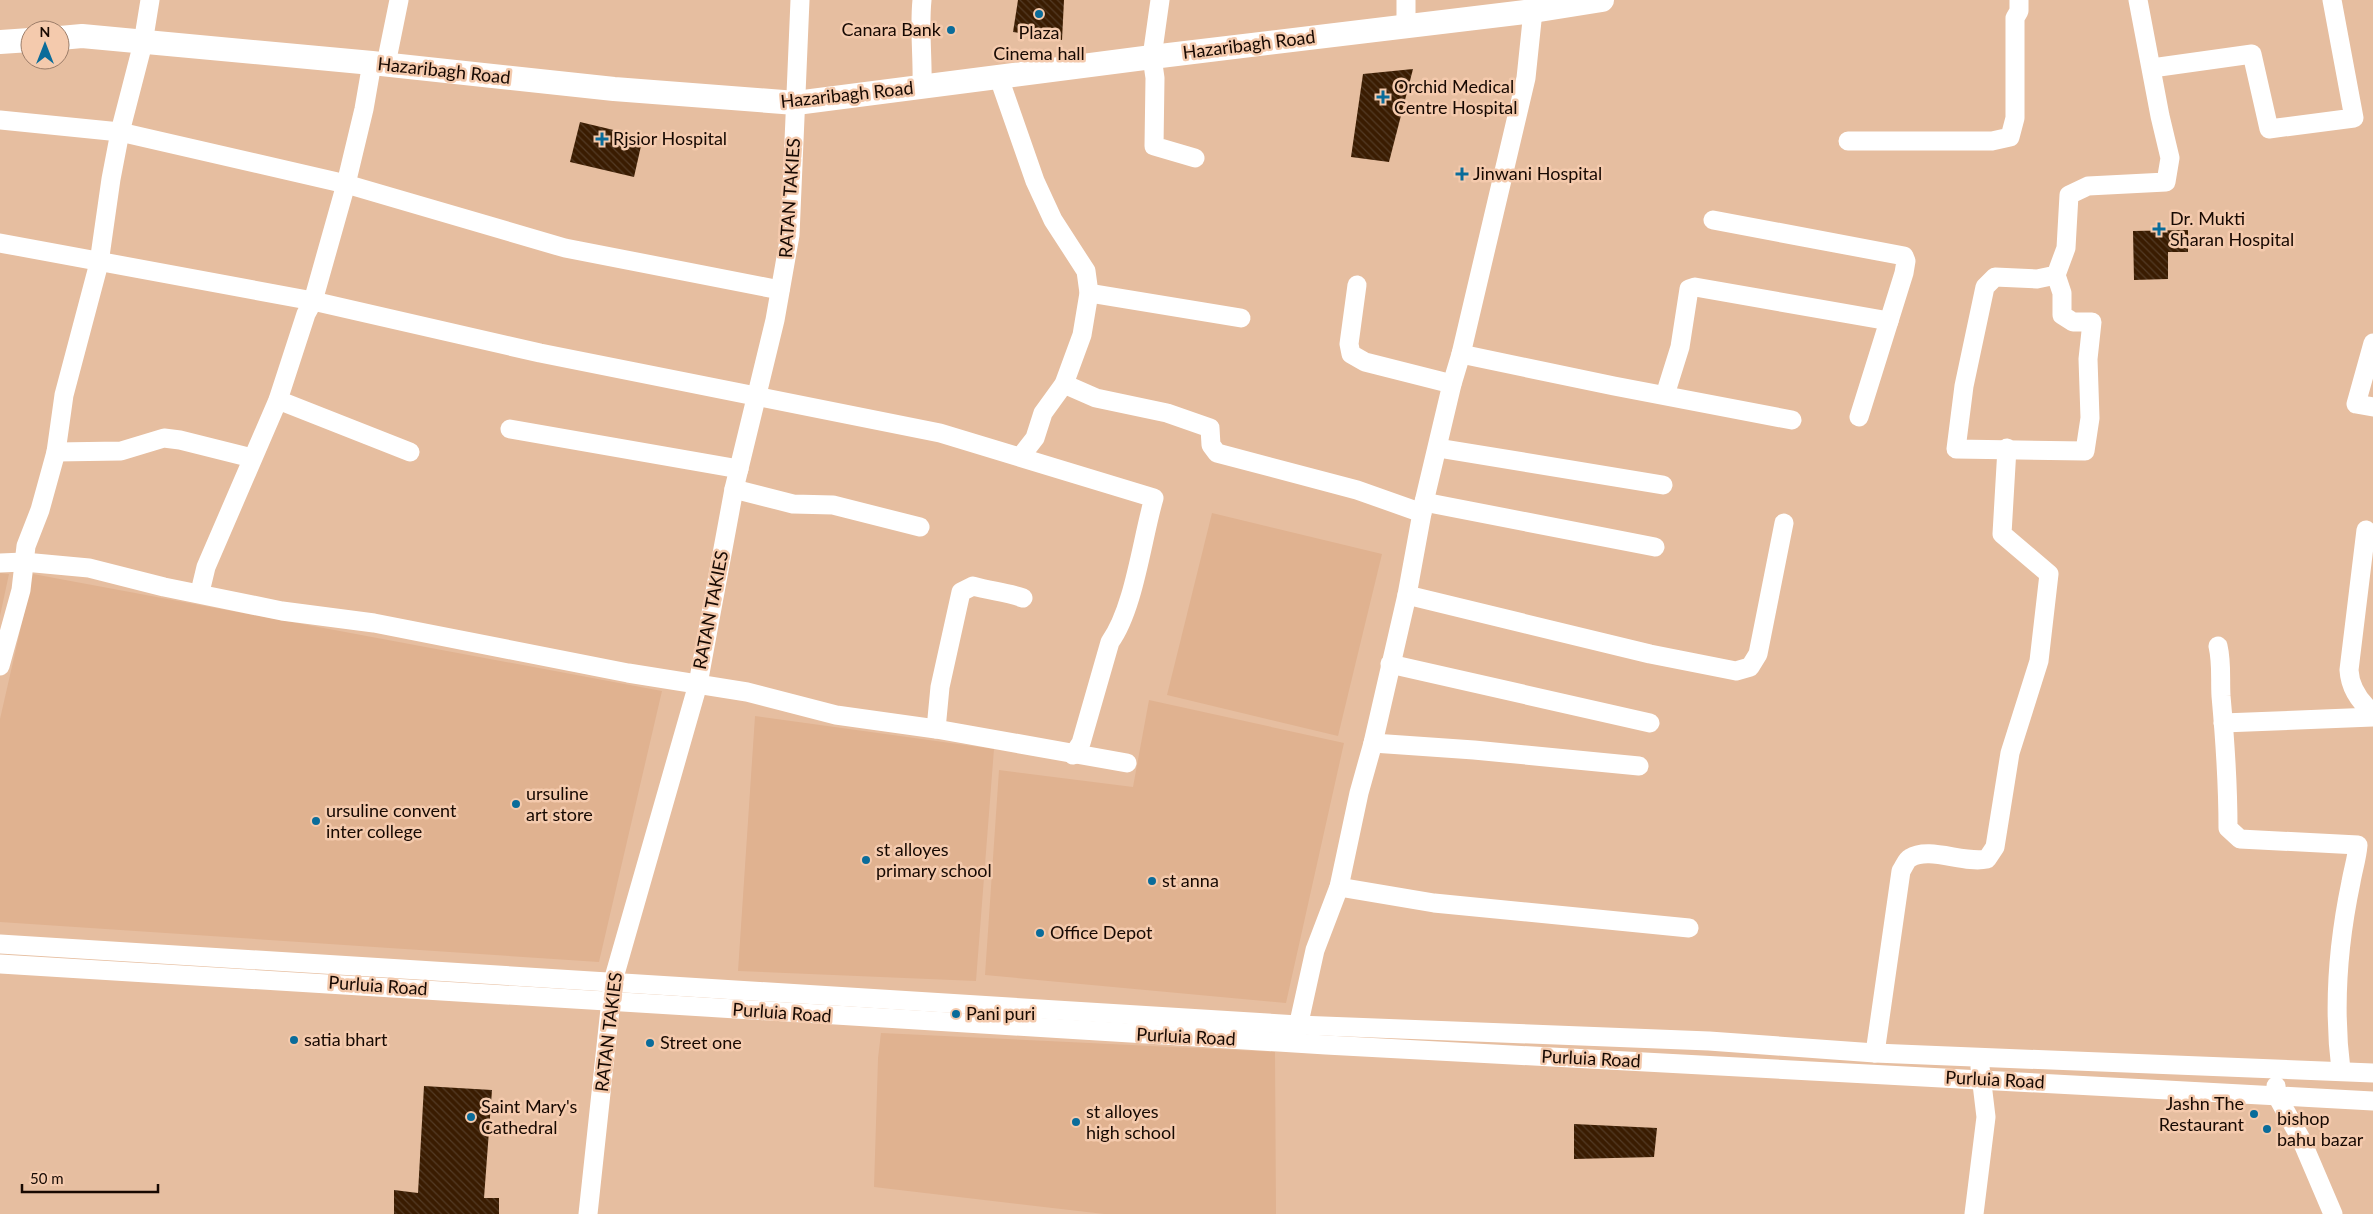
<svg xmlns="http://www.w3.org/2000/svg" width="2373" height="1214" viewBox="0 0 2373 1214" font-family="Lato,sans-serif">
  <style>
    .built { fill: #e0b290 }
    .building { fill: url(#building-back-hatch) }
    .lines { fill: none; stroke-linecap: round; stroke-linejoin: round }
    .minor { stroke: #fff; stroke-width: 19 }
    .major { stroke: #fff; stroke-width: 24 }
    .poi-dot { fill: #0a6c9a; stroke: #f4caad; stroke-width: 2 }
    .labels { text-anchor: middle; stroke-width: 5; stroke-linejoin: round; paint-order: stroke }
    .poi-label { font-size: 18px; fill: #170902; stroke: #f4caad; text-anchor: start }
    .street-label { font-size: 18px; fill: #170902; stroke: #f4caad }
  </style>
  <defs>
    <pattern id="building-back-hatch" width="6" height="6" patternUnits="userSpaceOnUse" patternTransform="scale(1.25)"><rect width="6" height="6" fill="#3a1c01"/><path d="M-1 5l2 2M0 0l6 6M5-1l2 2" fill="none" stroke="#533b25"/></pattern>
  </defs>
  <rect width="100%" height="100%" fill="#e6bea0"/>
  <g class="built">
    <path d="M1212,513L1382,554L1338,736L1167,695Z"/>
    <path d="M0,573L9,574L0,616Z"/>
    <path d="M33,574L662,691L599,962L0,922V719Z"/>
    <path d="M1149,700L1344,743L1286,1003L985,975L999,770L1133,787Z"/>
    <path d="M755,716L994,749L976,981L738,971Z"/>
    <path d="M881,1033L1275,1052L1276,1214H1104L874,1187L878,1058Z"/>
  </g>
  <g class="building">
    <path d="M1018,0H1064L1062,40L1013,32Z"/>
    <path d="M1413,69L1389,162L1351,157L1363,74Z"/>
    <path d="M580,122L643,137L634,177L570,162Z"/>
    <path d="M2188,230V252H2168V279L2134,280L2133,231Z"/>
    <path d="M424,1086L492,1090L484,1198H499V1214H394V1190L418,1193Z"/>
    <path d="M1574,1124L1657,1128L1654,1157L1574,1159Z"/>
  </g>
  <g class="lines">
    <g class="minor">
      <path d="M922,0C919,29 923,58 922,87"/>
      <path d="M1160,0L1152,57L1155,78L1154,146L1195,158"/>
      <path d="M1406,26V0"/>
      <path d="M386,64L399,0"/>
      <path d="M2152,68L2252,54L2269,129L2354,118L2332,0"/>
      <path d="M999,78L1035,181L1053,220L1086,271L1089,293L1082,335L1064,384L1043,413L1035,438L1021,456"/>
      <path d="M0,120L120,132L346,184L565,248L780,290"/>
      <path d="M1848,141H1992L2010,137L2015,118V18L2019,11V0"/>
      <path d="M1713,220L1904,256L1906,261L1904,273L1859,417"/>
      <path d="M0,243L313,301L540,353L940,433L1154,498C1142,539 1134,609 1110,642L1081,743L1073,755"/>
      <path d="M2056,275L2062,293V315L2073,322H2092L2088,359L2090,418L2085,451L1956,449L1964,386L1985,287L1995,277L2037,279L2056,275L2066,248L2069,195L2088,186L2166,182L2170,158L2160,116L2138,0"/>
      <path d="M1357,285L1349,344L1351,354L1365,362L1452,384"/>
      <path d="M1089,293L1241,318"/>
      <path d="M2373,343L2356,404L2373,407"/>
      <path d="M1461,354L1614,386L1792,420"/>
      <path d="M1064,384L1096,398L1167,413L1210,428L1211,445L1217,453L1357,490L1422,513"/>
      <path d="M1665,395L1680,347L1689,289L1695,287L1889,321"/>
      <path d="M278,400L410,452"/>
      <path d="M510,429L739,469"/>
      <path d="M1438,448L1663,485"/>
      <path d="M56,452L121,451L164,438L180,440L252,458"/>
      <path d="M734,489L793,504L833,505L920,527"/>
      <path d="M1424,502L1655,547"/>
      <path d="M2366,530L2349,670C2350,688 2360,702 2373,713"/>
      <path d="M0,563L24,562L89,568L164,587L282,611L374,623L628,673L747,692L836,715L936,729L1127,763"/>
      <path d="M200,592L206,567L278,400L306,314L313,301L346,184L364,109L372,63"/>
      <path d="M1407,595L1650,654L1736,671L1750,667L1758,654L1784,523"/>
      <path d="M2218,646C2222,663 2220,678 2221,696C2225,740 2228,783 2228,828L2240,839L2358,845C2357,858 2353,870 2351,882C2338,944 2333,1008 2341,1070"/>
      <path d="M1390,664L1650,723"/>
      <path d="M0,666L21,590L26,546L40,510L56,452L64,395L99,263L111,179L120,132L143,43L150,0"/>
      <path d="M2223,723L2373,717"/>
      <path d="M936,729L940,687L961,592L973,586C990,591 1007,592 1023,598"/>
      <path d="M1373,743L1474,750L1639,766"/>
      <path d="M1339,887L1434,903L1689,928"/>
      <path d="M0,944L1298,1025L1709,1041L1875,1053L2373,1073"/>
      <path d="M0,964L1326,1045L2373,1101"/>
      <path d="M1296,1036L1315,950L1339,887L1359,793L1373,743L1407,595L1424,502L1452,384L1461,354L1526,78L1533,11"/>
      <path d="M1875,1053L1901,871C1904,867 1906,860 1910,858C1929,846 1964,864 1987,859L1995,847L2010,753L2039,661L2049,574L2002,534L2007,448"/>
      <path d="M2276,1086L2277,1096L2301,1139L2333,1214"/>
      <path d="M588,1214L613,981L698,684L734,489L775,320L790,235L800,0"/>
      <path d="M1974,1214L1986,1117L1980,1067"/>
    </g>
    <g class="major">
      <path d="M60,38L82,36L372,63L614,89L796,103L1152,57L1533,11L1602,0"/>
      <path d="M0,42L30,40"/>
    </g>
  </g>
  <g class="poi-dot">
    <circle cx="1039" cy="14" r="5"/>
    <circle cx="951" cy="30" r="5"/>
    <path d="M1380.5 89.5h5v5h5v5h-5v5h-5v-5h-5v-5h5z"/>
    <path d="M599.5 131.5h5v5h5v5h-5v5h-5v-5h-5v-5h5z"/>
    <path d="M1459.5 166.5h5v5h5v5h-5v5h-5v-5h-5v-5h5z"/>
    <path d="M2156.5 221.5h5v5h5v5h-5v5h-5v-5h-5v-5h5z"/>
    <circle cx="516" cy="804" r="5"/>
    <circle cx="316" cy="821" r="5"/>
    <circle cx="866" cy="860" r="5"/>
    <circle cx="1152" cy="881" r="5"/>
    <circle cx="1040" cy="933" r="5"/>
    <circle cx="956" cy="1014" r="5"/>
    <circle cx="294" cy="1040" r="5"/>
    <circle cx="650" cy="1043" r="5"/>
    <circle cx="2254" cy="1114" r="5"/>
    <circle cx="471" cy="1117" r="5"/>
    <circle cx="1076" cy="1122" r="5"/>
    <circle cx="2267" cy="1129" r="5"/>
  </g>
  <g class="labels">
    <g class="poi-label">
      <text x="941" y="36" text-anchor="end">Canara Bank</text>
      <text x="1039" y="39" text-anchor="middle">Plaza<tspan x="1039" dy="21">Cinema hall</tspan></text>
      <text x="1394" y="93">Orchid Medical<tspan x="1394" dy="21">Centre Hospital</tspan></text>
      <text x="613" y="145">Rjsior Hospital</text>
      <text x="1473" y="180">Jinwani Hospital</text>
      <text x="2170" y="225">Dr. Mukti<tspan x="2170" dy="21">Sharan Hospital</tspan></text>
      <text x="526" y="800">ursuline<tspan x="526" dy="21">art store</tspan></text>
      <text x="326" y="817">ursuline convent<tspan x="326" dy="21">inter college</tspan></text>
      <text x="876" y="856">st alloyes<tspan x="876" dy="21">primary school</tspan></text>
      <text x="1162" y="887">st anna</text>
      <text x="1050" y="939">Office Depot</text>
      <text x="966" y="1020">Pani puri</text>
      <text x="304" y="1046">satia bhart</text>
      <text x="660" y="1049">Street one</text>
      <text x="2244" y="1110" text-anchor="end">Jashn The<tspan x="2244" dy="21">Restaurant</tspan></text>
      <text x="481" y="1113">Saint Mary's<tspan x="481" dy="21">Cathedral</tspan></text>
      <text x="1086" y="1118">st alloyes<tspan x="1086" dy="21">high school</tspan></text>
      <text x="2277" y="1125">bishop<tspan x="2277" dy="21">bahu bazar</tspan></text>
    </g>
    <g class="street-label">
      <text transform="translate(1249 45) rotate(-7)" y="6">Hazaribagh Road</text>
      <text transform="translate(444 71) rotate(6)" y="6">Hazaribagh Road</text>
      <text transform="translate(847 95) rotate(-6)" y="6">Hazaribagh Road</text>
      <text transform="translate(790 198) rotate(-86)" y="6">RATAN TAKIES</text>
      <text transform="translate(711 610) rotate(-79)" y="6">RATAN TAKIES</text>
      <text transform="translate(378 986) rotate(4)" y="6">Purluia Road</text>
      <text transform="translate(782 1013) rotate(4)" y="6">Purluia Road</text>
      <text transform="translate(609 1032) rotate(-83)" y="6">RATAN TAKIES</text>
      <text transform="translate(1186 1037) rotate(3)" y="6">Purluia Road</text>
      <text transform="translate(1591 1059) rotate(3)" y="6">Purluia Road</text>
      <text transform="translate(1995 1080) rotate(3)" y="6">Purluia Road</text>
    </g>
  </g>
  <g transform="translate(45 45)"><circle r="24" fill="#f4caad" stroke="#9c7d69"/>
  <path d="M0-4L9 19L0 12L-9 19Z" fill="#0a6c9a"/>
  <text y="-8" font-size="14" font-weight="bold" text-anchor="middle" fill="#170902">N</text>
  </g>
  <path d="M22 1184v8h136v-8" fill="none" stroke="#170902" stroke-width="2.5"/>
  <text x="30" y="1184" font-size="15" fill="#170902" stroke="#f4caad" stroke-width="4" paint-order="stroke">50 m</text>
</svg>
